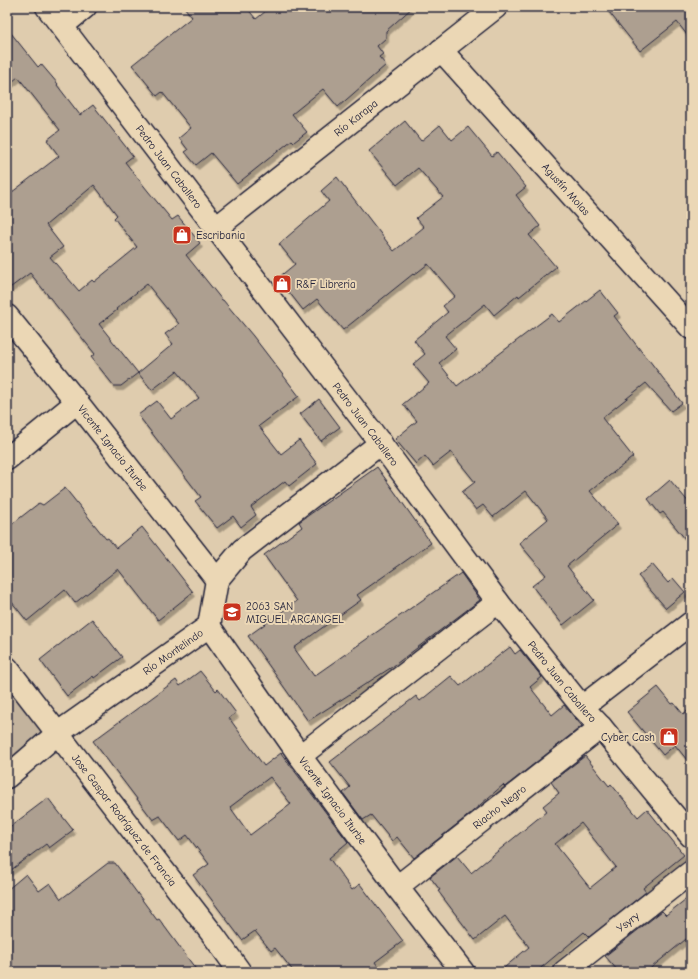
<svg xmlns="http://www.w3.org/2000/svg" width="698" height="979" viewBox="0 0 698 979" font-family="'Comic Neue',sans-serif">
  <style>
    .green { fill: #c3b39d; stroke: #726a6c }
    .building { fill: #ad9f90; stroke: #22223b; fill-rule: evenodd; filter: url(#shadow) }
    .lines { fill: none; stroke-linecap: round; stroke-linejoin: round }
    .minor-casing { stroke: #22223b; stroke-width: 25 }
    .minor { stroke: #ebd7b5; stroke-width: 22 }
    .labels { text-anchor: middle; stroke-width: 4; stroke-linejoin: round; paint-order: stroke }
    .street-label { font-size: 11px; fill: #22223b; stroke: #ebd7b5 }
    .poi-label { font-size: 11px; fill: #22223b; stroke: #ebd7b5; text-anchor: start }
  </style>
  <defs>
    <filter id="shadow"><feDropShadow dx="2.5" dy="4.5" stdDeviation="0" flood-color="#0004"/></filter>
  </defs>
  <rect width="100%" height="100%" fill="#dfccae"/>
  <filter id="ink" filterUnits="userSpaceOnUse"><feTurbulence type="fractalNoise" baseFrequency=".025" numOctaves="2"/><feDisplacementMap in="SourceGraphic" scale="8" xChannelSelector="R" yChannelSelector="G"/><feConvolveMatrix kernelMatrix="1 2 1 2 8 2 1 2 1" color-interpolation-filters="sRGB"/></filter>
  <g filter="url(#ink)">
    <path class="green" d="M7,687L44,732L7,763Z"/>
    <g class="building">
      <path d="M184,7H246L256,19L271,7H413L386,31V38L377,46L383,54L379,57L386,65L338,107L323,89L292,114L307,132L294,142L292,140L237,184L211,153L196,165L185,152L188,150L179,138L191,128L162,92L157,96L132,65L192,17Z"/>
      <path d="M605,7H691V40L677,22L640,51Z"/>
      <path d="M7,28L38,67L41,64L58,84L57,85L80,115L93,105L133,156L125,162L148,191L172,220L178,216L200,243L186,255L222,300H223L253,336L299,396L259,426L281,454L299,440L317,464L289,486L285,481L251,507L256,515L241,527L233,516L217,528L195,501L201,497L138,415L157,401L171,419L199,398L177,371L152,390L138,373L121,386H114L91,357L95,354L30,273L7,290V196L59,156L47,140L60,130L18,77L7,86ZM94,185L117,215L114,218L137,247L94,282L92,280L79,291L50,257L63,247L46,225ZM147,284L179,324L165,334L173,344L138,373L99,324L117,310L116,309Z"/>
      <path d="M405,121L421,141L440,125L452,140L468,127L492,156L497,152L526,187L516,195L540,226L529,235L556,267L519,297L518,295L494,315L485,304L445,336L456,349L439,363L457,386L552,314L559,322L600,290L618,313L614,316L648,360H649L682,403L671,411L646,383L602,418L633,457L590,491L618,524L567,566L594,600L563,625L532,586L546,575L519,543L548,519L526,491L493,517L483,505L476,510L462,492L475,482L451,452L433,466L425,456L416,464L395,439L417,421L403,404L429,383L413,364L425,354L414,340L448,312L443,306L455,296L428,264L414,275L413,274L343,330L317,299L303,310L278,278L295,264L279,244L329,201L321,191L337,177L394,251L424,227L416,218L443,197L418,168L397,185L369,151Z"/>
      <path d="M319,399L340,427L321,441L300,414Z"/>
      <path d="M377,467L431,543L357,595L361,600L294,648L314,676L461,573L480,600L392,667L308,721L248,636L297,601L264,555L302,527L299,522Z"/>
      <path d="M670,480L691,505V546L663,512L660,514L648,499Z"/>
      <path d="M65,488L106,539L108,538L116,548L142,527L193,592L158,620L118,569L75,603L65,590L27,621L7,596V528L39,503L43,505Z"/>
      <path d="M652,564L668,583L673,578L685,592L666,608L638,576Z"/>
      <path d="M92,619L122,657L94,678L93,676L67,696L40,660Z"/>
      <path d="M510,647L515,654L520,650L542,677L530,687L552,715L564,705L582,726L505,787L503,785L465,818L414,858L397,837L392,841L371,815L363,820L343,793L350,787L330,762L416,696L420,701L451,676L460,686Z"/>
      <path d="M200,671L216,691L218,689L236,713L229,718L264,766L281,753L348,842L329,858L352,890L360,884L403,941L375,962L382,972H294L275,948L271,951L255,931L242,940L193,875L209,864L187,835L179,841L160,816L153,820L93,741L176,680L180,686ZM270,777L291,804L250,835L230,807Z"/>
      <path d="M658,687L672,704L674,703L683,714L691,708V765L675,745L663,755L627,712Z"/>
      <path d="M585,756L609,786L611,784L638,817L647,809L684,855L643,888L646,892L589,937L584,932L536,972H499L529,947L505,916L475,940L438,891L440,890L430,877L457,856L471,873L547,811L543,806L559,793L551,782ZM581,823L616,867L590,888L555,844Z"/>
      <path d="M48,798L73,830L49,848L46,844L7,873V829Z"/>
      <path d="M108,863H115L157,920L159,919L198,972H7V890L26,874L39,891L50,883L61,899Z"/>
      <path d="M691,895V935L646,972H619L605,956L662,911L666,915Z"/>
    </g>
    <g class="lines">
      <defs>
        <g id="minor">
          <path id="s1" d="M47,7L375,436L498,602L582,707L601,727L691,836"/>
          <path d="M62,26L85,7"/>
          <path id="s2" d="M441,50L691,328"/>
          <path id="s3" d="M216,228L496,7"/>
          <path id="s4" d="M7,316L77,402L217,580"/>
          <path d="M7,459L77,402"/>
          <path id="s5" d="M209,626L300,756L397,887L463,972"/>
          <path id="s6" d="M7,668L214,936L240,972"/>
          <path d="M582,707L691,623"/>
          <path d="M300,756L498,602"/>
          <path id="s7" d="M7,777L58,733L209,626L217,580L242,550L381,443"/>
          <path id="s8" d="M397,887L601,727"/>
          <path id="s9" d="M564,972L691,872"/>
        </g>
      </defs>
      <use href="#minor" class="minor-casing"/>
      <use href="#minor" class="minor"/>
    </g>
  </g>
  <defs>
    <symbol id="shop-square" viewBox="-11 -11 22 22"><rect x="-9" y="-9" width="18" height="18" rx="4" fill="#c8321e" stroke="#ebd7b5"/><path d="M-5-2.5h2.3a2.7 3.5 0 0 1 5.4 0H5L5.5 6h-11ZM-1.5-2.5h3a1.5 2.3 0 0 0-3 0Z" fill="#fff"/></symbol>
    <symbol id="school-square" viewBox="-11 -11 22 22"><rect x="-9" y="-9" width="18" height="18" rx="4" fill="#c8321e" stroke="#ebd7b5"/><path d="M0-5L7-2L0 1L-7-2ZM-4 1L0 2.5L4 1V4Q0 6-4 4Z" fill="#fff"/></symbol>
  </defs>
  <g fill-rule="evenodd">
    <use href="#shop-square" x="171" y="224" width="22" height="22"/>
    <use href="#shop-square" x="271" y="273" width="22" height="22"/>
    <use href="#school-square" x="221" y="601" width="22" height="22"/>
    <use href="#shop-square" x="658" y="726" width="22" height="22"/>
  </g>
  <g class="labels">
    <g class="street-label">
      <text dy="4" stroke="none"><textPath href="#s3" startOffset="178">Río Karapa</textPath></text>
      <text dy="4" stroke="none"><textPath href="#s1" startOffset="201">Pedro Juan Caballero</textPath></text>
      <text dy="4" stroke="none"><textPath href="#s2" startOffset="187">Agustín Molas</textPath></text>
      <text dy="4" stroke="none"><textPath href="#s1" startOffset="525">Pedro Juan Caballero</textPath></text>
      <text dy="4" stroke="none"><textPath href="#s4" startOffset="169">Vicente Ignacio Iturbe</textPath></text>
      <text dy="4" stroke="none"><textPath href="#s7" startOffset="208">Río Montelindo</textPath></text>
      <text dy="4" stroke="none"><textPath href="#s1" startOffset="849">Pedro Juan Caballero</textPath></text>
      <text dy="4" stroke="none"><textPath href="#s5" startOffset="214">Vicente Ignacio Iturbe</textPath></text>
      <text dy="4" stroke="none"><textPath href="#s8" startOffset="130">Riacho Negro</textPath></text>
      <text dy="4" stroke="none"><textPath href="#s6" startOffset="192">Jose Gaspar Rodríguez de Francia</textPath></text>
      <text dy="4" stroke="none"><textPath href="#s9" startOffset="81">Ysyry</textPath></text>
    </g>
    <g class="poi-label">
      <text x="196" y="239">Escribania</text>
      <text x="296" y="288">R&amp;F Libreria</text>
      <text x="246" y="610">2063 SAN<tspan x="246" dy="13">MIGUEL ARCANGEL</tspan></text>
      <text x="655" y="741" text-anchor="end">Cyber Cash</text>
    </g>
  </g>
  <rect width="698" height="979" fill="none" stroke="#ebd7b5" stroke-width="24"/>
  <rect x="12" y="12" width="674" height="955" fill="none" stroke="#22223b" stroke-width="1.5" filter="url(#ink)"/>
</svg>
